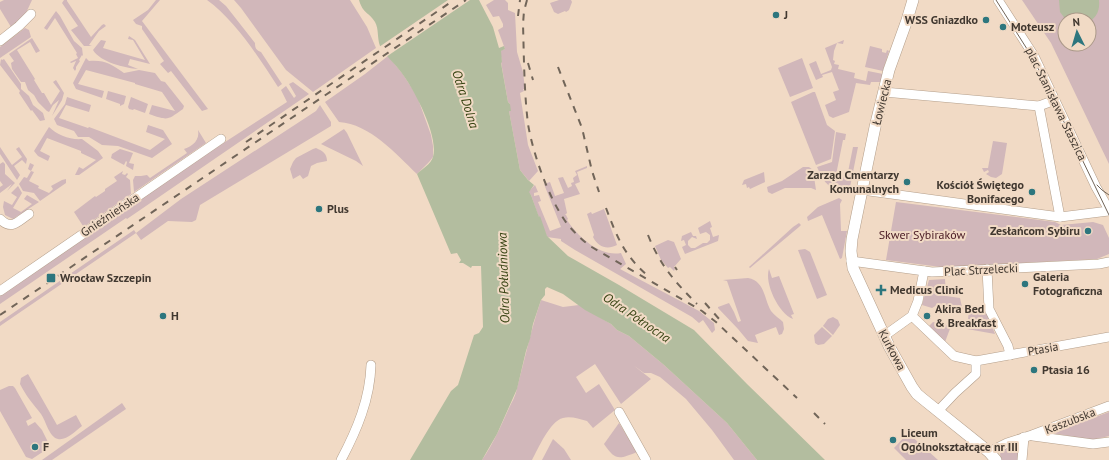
<svg xmlns="http://www.w3.org/2000/svg" width="1109" height="460" viewBox="0 0 1109 460" font-family="'PT Sans',sans-serif">
  <style>
    .green { fill: #d1b7ba; fill-rule: evenodd }
    .water { fill: #b3bd9f }
    .pier { fill: #f1dac5 }
    .lines { fill: none; stroke-linecap: round; stroke-linejoin: round }
    .minor-casing { stroke: #b49f8b; stroke-width: 10 }
    .major-casing { stroke: #b49f8b; stroke-width: 12 }
    .minor { stroke: #fff; stroke-width: 9 }
    .major { stroke: #fff; stroke-width: 11 }
    .tram { stroke: #716559; stroke-width: 1 }
    .rail { stroke: #716559; stroke-width: 2; stroke-dasharray: 7 7; stroke-linecap: butt }
    .poi-dot { fill: #2d767e; stroke: #f1dac5; stroke-width: 1.5 }
    .labels { text-anchor: middle; stroke-width: 4; stroke-linejoin: round; paint-order: stroke }
    .poi-label { font-size: 12px; font-weight: bold; fill: #413830; stroke: #f1dac5; text-anchor: start }
    .street-label { font-size: 12px; fill: #413830; stroke: #f1dac5 }
    .park-label { font-size: 12px; fill: #471822; stroke: #f1dac5 }
    .water-label { font-size: 13px; font-style: italic; fill: #384413; stroke: #f1dac5 }
  </style>
  <rect width="100%" height="100%" fill="#f1dac5"/>
  <g class="green">
    <path d="M4,0H32L26,13L11,27L0,9V2Z"/>
    <path d="M64,0H67V1L91,37L102,25L104,24L106,26L99,31L89,45L92,46H84L71,30L78,26L62,3Z"/>
    <path d="M156,0H160L142,21L208,109L202,111L171,71L168,73L160,64L164,61L142,29V26L136,24L133,20L148,10Z"/>
    <path d="M207,0H219L226,6L255,43C255,48 256,50 261,52L282,84L278,87C259,58 236,21 207,0Z"/>
    <path d="M234,0H350L367,27L376,48L313,92L286,70L241,8Z"/>
    <path d="M494,0H505L508,3V10L515,13L517,52L523,72L525,89H523L524,91L520,93L528,145L538,171L529,181L520,170L509,111L510,104L508,102L501,62H502L500,51L505,49L498,30L503,27V24L499,16L493,17L486,5Z"/>
    <path d="M559,0H571L572,2L569,10L566,12L565,11L558,14L554,12L550,3Z"/>
    <path d="M1022,0H1109V164L1051,43ZM1065,20H1089V44H1065Z"/>
    <path d="M56,11L60,16L74,41L82,48L83,56L82,55L79,60L80,61L76,67V69L75,71L73,68L76,61L71,63L70,62L78,58L76,54L77,53L55,18L47,30L44,28Z"/>
    <path d="M25,28L29,30L31,37L0,58V47Z"/>
    <path d="M129,36L135,40L150,64L130,59L128,65L138,69C125,68 100,62 93,50L101,40L106,41L103,48L145,60L133,40L128,39Z"/>
    <path d="M32,38L40,51L36,53L30,42L17,50L35,79L34,80L42,93H44L51,105L60,91L53,82L56,80L64,93L62,100L52,116L59,100L53,105L49,112L47,111L38,102L34,95L28,90L25,82H21L12,69L11,63L14,61L9,54Z"/>
    <path d="M844,40L843,44L837,43L834,51L833,60L835,61L834,64L839,65L838,69L855,73L854,78L866,81L868,71L883,74L881,82H871L870,85L856,83L849,112L833,118L829,116L825,105L836,100L833,92L839,90L832,72L822,75L823,77L816,80L809,64L816,61L821,74L831,70L832,67L825,48Z"/>
    <path d="M870,46L882,49V52L886,53L887,50L889,51L883,71L865,67Z"/>
    <path d="M388,56L402,73L417,96L431,135L433,146V157L429,162L417,174C396,154 370,124 339,122L325,102L365,74Z"/>
    <path d="M86,58L89,61C106,60 110,64 124,73L139,70L155,73L161,81L165,82L184,106L183,109C167,120 169,121 149,114L152,105L175,111L162,92L135,84V83L86,70L78,84L104,91L102,98L76,89L73,83Z"/>
    <path d="M802,58L813,88L790,97L778,68Z"/>
    <path d="M1,59L2,60L4,59L21,84V89L29,96L33,105L43,113L45,120L40,121L32,110L31,111L19,93L20,91L0,65Z"/>
    <path d="M293,82L309,94L127,219L126,218L0,304V296L174,175L287,102L281,90L286,86L294,98L296,96L289,84Z"/>
    <path d="M108,91L126,96L124,104L120,106V104L106,99Z"/>
    <path d="M813,92H815L827,125L835,131L831,159L816,165L791,102Z"/>
    <path d="M67,97L91,105L89,112L66,105L59,118L88,128L89,127L150,150L165,139L146,132L148,125L163,130L172,144L152,158L118,146L102,145L89,137H78L74,131L57,125L54,119L65,104Z"/>
    <path d="M131,97L148,104L145,113L134,109L133,110L129,109L128,107Z"/>
    <path d="M320,105L331,122V126L200,205L196,220L192,222L168,221L141,240L136,233L0,326V322L134,230L136,233L181,199L316,111Z"/>
    <path d="M49,127C57,135 70,140 82,139L98,151L103,158L79,175H75L79,167L83,169L96,160L81,153V151L47,138L40,151L50,156L48,161L38,156L34,151Z"/>
    <path d="M344,129L347,133L363,166L356,161L321,144Z"/>
    <path d="M198,130L206,143L134,192L133,180L135,176H141L147,175L150,178L187,153L184,149C193,146 200,140 198,130Z"/>
    <path d="M836,132L846,134L845,140H843L836,175L847,177L853,147H858L850,187L841,186L840,189C827,189 822,178 817,167L832,162Z"/>
    <path d="M993,141L1007,143L1002,174L996,178L991,177L986,174L989,172L988,170L984,172L982,168H988Z"/>
    <path d="M0,147L12,165L22,157L16,149L19,147L27,159L26,164L22,160L14,166L20,175L17,180L0,154Z"/>
    <path d="M316,148C323,151 327,154 327,161L317,163L311,166L308,176L303,179L300,175L293,179L290,169L293,162L296,158L313,149Z"/>
    <path d="M120,149L133,153L129,163L134,164L133,170L126,166L127,162L126,161L124,165L111,158L112,154Z"/>
    <path d="M3,162L5,164V174L15,183L7,191L12,184L0,193V187L3,185L0,181V164Z"/>
    <path d="M30,163L34,165L31,171L34,172L29,181L39,186L38,188L49,193L53,189L51,186L62,180L66,179V183L40,201L34,193L23,191L19,184L24,177L27,178L31,171L28,169Z"/>
    <path d="M587,166V168L577,172L580,182L575,184L580,194L564,199L567,213L565,215H566L568,219L567,220C578,237 600,257 621,253L626,264L620,269L699,311L714,323L715,330L712,333L703,320L699,323L692,317L575,250L561,241V239L547,237L539,218L531,195L528,192L535,185L538,192L534,193V196L539,195L541,201L538,202L550,231L561,227L544,184L550,182L555,196L564,193L558,178L563,177L568,188L572,186L571,183L574,182L573,178L577,175L575,171Z"/>
    <path d="M803,167H809L813,170L816,190L811,188H785L772,194L768,192L767,187L782,181Z"/>
    <path d="M123,171L122,174L125,175L127,173L128,174L126,177L130,180L131,194L85,226H83L74,212L95,196L96,197L105,191V189L117,181L114,177Z"/>
    <path d="M764,172L765,182L750,189L749,187L747,188L746,184L742,185L744,180Z"/>
    <path d="M18,186L22,193L13,208L21,212L32,204L24,199L27,195L39,202L13,219L5,215L3,207L4,201L12,205L17,197L11,193Z"/>
    <path d="M839,198L842,200L840,204L841,231H847L842,258L840,259L822,215L808,221L807,217L818,207Z"/>
    <path d="M896,202L1055,222L1061,225L1093,222L1103,225L1109,238V254L1097,259L941,267L886,260Z"/>
    <path d="M604,209L617,245C607,250 598,247 593,237L594,235L587,214L591,212L592,214Z"/>
    <path d="M710,221L712,227L710,228L713,237L719,235L718,241L685,254L682,247L686,245L684,240L681,241L682,236L691,232L693,236H696L697,239L692,237L688,241V245L691,248H695L703,243H707L710,240V235L706,232L700,234L698,228Z"/>
    <path d="M799,223L801,225L799,227L750,268L749,267L793,227Z"/>
    <path d="M668,240L674,242L681,259L674,267L675,269L674,271L670,267L668,268L661,260L655,246Z"/>
    <path d="M805,249L810,252L827,295L817,299L798,250Z"/>
    <path d="M769,269L772,278L779,276L794,314L791,315L793,319C779,314 764,283 769,269Z"/>
    <path d="M748,278C765,281 764,299 771,311C774,315 780,319 783,322L784,329L782,334L779,335L776,327L755,335L758,343L748,341L738,329L718,308V307L729,303L734,312L738,322L741,321L727,281L723,280Z"/>
    <path d="M945,279L946,296L960,298L962,307L964,309H953L937,305L932,308L922,305L929,280Z"/>
    <path d="M541,300L563,307L579,305L611,324L617,330L629,336L664,365L727,423L757,460H734L712,430L686,399L660,377L651,373H644L633,365L651,379L621,404L595,364L576,377L586,393L599,384L615,410L593,428L587,421C579,419 571,416 563,418C550,421 538,449 532,460H482C493,444 501,426 509,408C512,402 516,395 517,388C525,359 531,329 541,300Z"/>
    <path d="M985,308L995,334L967,329L969,310Z"/>
    <path d="M833,317L838,320L840,325L833,335L823,326L828,319Z"/>
    <path d="M933,322L951,326L945,342L929,326Z"/>
    <path d="M822,327L832,336L824,344L818,345L815,343L814,335Z"/>
    <path d="M28,374L57,425L76,415L82,426C77,430 66,441 58,439C49,437 46,421 41,414C33,404 26,396 20,384L21,378Z"/>
    <path d="M9,386H13L15,388L32,418L26,421L28,426L35,422L42,430L49,444L47,449L32,459L26,457L0,411V390Z"/>
    <path d="M122,403L126,409L52,460H42Z"/>
    <path d="M1109,412V436L1092,440L1052,433Z"/>
    <path d="M619,423L637,452C618,460 615,460 604,444Z"/>
    <path d="M908,433L938,460H906L894,448Z"/>
    <path d="M553,439L564,449L571,460H542Z"/>
    <path d="M1018,444L1019,446V460H1002C995,448 1009,446 1018,444Z"/>
  </g>
  <g class="water">
    <path d="M359,0H479L493,27L499,48L504,46L505,49L501,51L502,62L501,63L508,102L510,104L511,111H509L520,170L528,180L534,185L529,192L531,195L539,217L540,216L547,236L568,256L619,285L694,330L747,384L825,460H757L727,423L664,365L629,336L617,330L611,324L585,310L563,294L547,287L545,289V295L541,300L533,324L530,339L526,351L517,389L497,434L482,460H410L451,391L458,385L474,335L479,333L483,327L481,266H472L471,268L463,263H459L461,260L457,253L451,254L417,174C422,169 431,164 433,157C439,136 414,89 401,72C396,65 384,54 380,46C377,38 379,29 375,22C369,12 363,14 359,0Z"/>
    <path d="M1059,0H1099C1100,10 1097,17 1089,22V20H1066L1060,12Z"/>
  </g>
  <path class="pier" d="M448,0H470L386,57L379,47Z"/>
  <g class="lines">
    <defs>
      <g id="minor">
        <path d="M998,0L1034,56L1096,187L1109,210"/>
        <path d="M0,41L19,26L31,14"/>
        <path d="M884,92L1039,106L1055,100"/>
        <path d="M1039,106L1060,217"/>
        <path d="M862,190L1060,217L1109,211"/>
        <path d="M0,219C12,231 18,221 29,214"/>
        <path d="M851,261L932,272L1099,264L1109,262"/>
        <path d="M987,269L989,309L1008,346L1010,355"/>
        <path d="M0,291L221,139"/>
        <path d="M912,316L954,356L976,361L1109,337"/>
        <path d="M884,336L912,316L918,301L924,271"/>
        <path d="M938,411L955,393L976,374V361"/>
        <path d="M619,412L646,460"/>
        <path d="M1033,436L1093,444L1109,442"/>
        <path d="M989,452L1007,443L1032,435L1109,406"/>
        <path d="M341,460C357,430 370,399 371,365"/>
        <path d="M1022,460L1024,437"/>
      </g>
      <path id="major" d="M913,0L907,20L889,70L875,127L852,239L851,251L853,268L889,346L912,387L917,394L923,399L989,452L996,460"/>
    </defs>
    <use href="#minor" class="minor-casing"/>
    <use href="#major" class="major-casing"/>
    <use href="#minor" class="minor"/>
    <use href="#major" class="major"/>
    <g class="tram">
      <path d="M996,0L1034,60L1109,215"/>
      <path d="M1097,185L1102,190L1109,195"/>
    </g>
    <g class="rail">
      <path d="M527,0L524,11L523,24C524,57 524,91 528,124C533,154 549,200 568,225C575,233 582,240 590,246L702,311L716,322L797,398"/>
      <path d="M518,16L520,0"/>
      <path d="M528,63L533,80"/>
      <path d="M558,67L582,128L592,171L599,192"/>
      <path d="M246,142L454,0"/>
      <path d="M606,208C617,237 624,255 647,275"/>
      <path d="M648,235C660,265 674,281 697,304"/>
      <path d="M675,267L677,270"/>
      <path d="M705,303L720,320"/>
      <path d="M0,315L466,0"/>
      <path d="M814,413L825,424"/>
    </g>
  </g>
  <g class="poi-dot">
    <circle cx="776" cy="15" r="4"/>
    <circle cx="986" cy="20" r="4"/>
    <circle cx="1003" cy="27" r="4"/>
    <circle cx="907" cy="182" r="4"/>
    <circle cx="1032" cy="192" r="4"/>
    <circle cx="319" cy="209" r="4"/>
    <circle cx="1088" cy="231" r="4"/>
    <rect x="46" y="273" width="10" height="10" rx="2"/>
    <circle cx="1025" cy="284" r="4"/>
    <path d="M879 284h4v4h4v4h-4v4h-4v-4h-4v-4h4z"/>
    <circle cx="163" cy="316" r="4"/>
    <circle cx="927" cy="316" r="4"/>
    <circle cx="1034" cy="370" r="4"/>
    <circle cx="893" cy="440" r="4"/>
    <circle cx="35" cy="447" r="4"/>
  </g>
  <g class="labels">
    <g class="poi-label">
      <text x="784" y="19">J</text>
      <text x="978" y="24" text-anchor="end">WSS Gniazdko</text>
      <text x="1011" y="31">Moteusz</text>
      <text x="899" y="179" text-anchor="end">Zarząd Cmentarzy<tspan x="899" dy="14">Komunalnych</tspan></text>
      <text x="1024" y="189" text-anchor="end">Kościół Świętego<tspan x="1024" dy="14">Bonifacego</tspan></text>
      <text x="327" y="213">Plus</text>
      <text x="1080" y="235" text-anchor="end">Zesłańcom Sybiru</text>
      <text x="1033" y="281">Galeria<tspan x="1033" dy="14">Fotograficzna</tspan></text>
      <text x="60" y="282">Wrocław Szczepin</text>
      <text x="890" y="294">Medicus Clinic</text>
      <text x="935" y="313">Akira Bed<tspan x="935" dy="14">&amp; Breakfast</tspan></text>
      <text x="171" y="320">H</text>
      <text x="1042" y="374">Ptasia 16</text>
      <text x="901" y="437">Liceum<tspan x="901" dy="14">Ogólnokształcące nr III</tspan></text>
      <text x="43" y="451">F</text>
    </g>
    <g class="street-label">
      <text transform="translate(882 102) rotate(-76)" y="4">Łowiecka</text>
      <text transform="translate(1056 104) rotate(64)" y="4">plac Stanisława Staszica</text>
      <text transform="translate(110 215) rotate(-34)" y="4">Gnieźnieńska</text>
      <text transform="translate(981 270) rotate(-3)" y="4">Plac Strzelecki</text>
      <text transform="translate(1043 349) rotate(-10)" y="4">Ptasia</text>
      <text transform="translate(892 350) rotate(62)" y="4">Kurkowa</text>
      <text transform="translate(1070 421) rotate(-21)" y="4">Kaszubska</text>
    </g>
    <g class="park-label">
      <text x="922" y="239">Skwer Sybiraków</text>
    </g>
    <g class="water-label">
      <text transform="translate(466 99) rotate(72)" y="5">Odra Dolna</text>
      <text transform="translate(503 278) rotate(-92)" y="5">Odra Południowa</text>
      <text transform="translate(637 317) rotate(34)" y="5">Odra Północna</text>
    </g>
  </g>
  <g transform="translate(1077 32) rotate(355)"><circle r="19" fill="#f1dac5" stroke="#ab9989"/>
  <path d="M0-3L7 15L0 10L-7 15Z" fill="#2d767e"/>
  <text y="-6" font-size="11" font-weight="bold" text-anchor="middle" fill="#413830">N</text>
  </g>
</svg>
